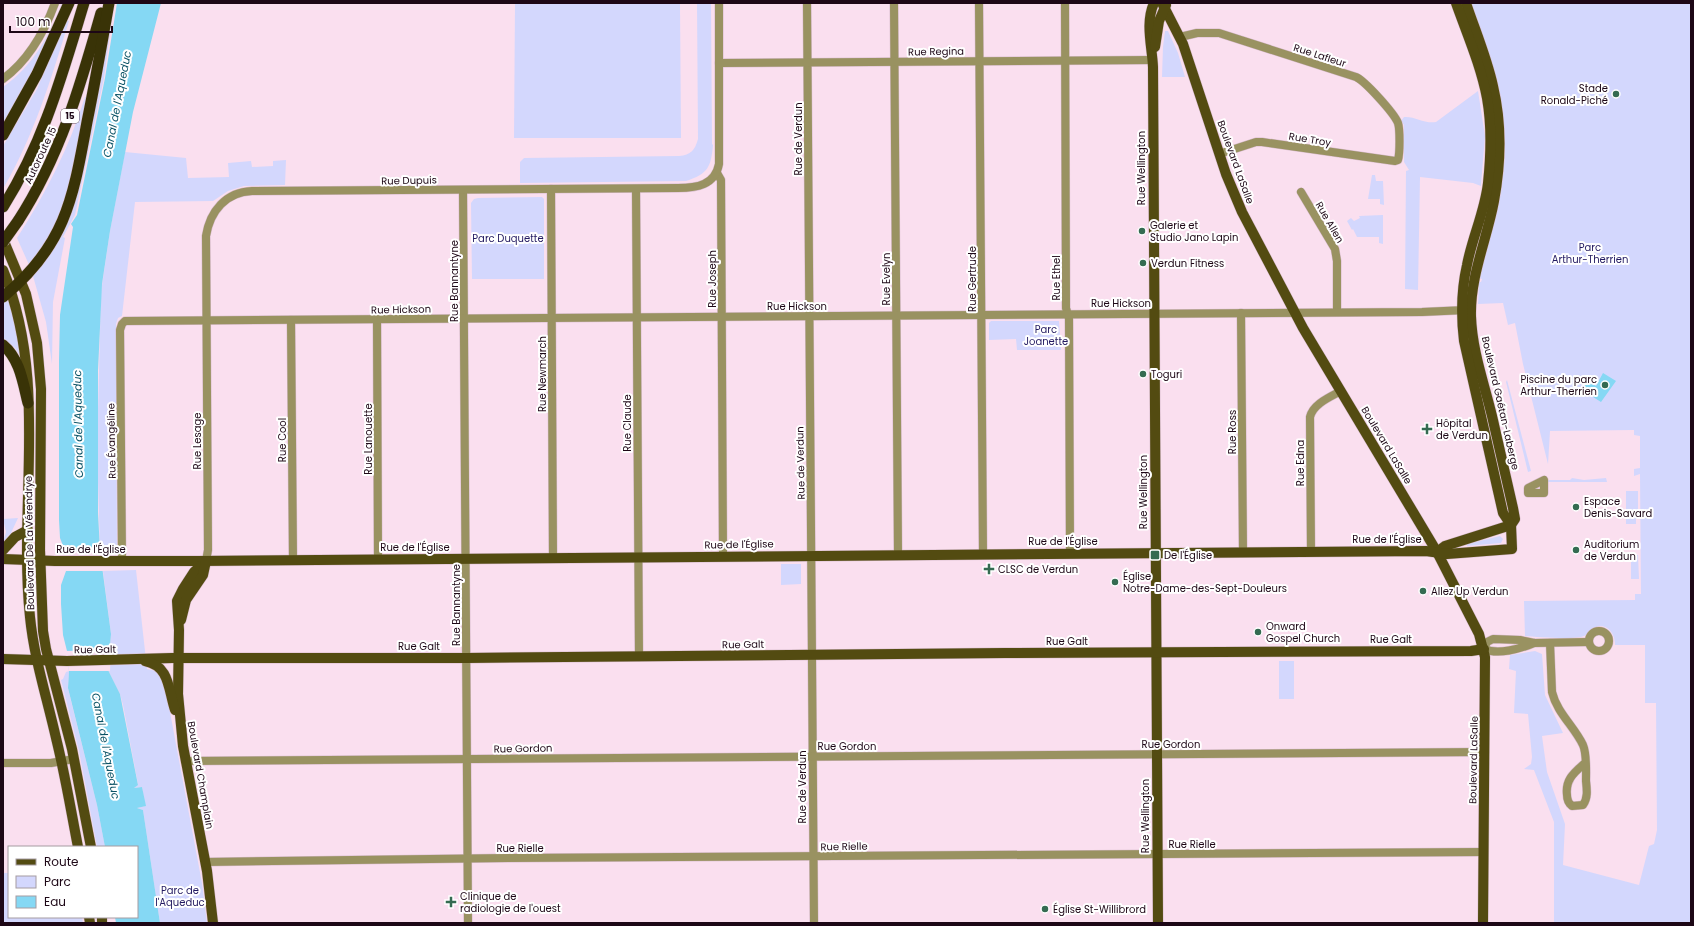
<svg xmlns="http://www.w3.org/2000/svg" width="1694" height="926" viewBox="0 0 1694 926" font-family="Poppins,sans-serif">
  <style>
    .green { fill: #d3d7fd }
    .water { fill: #85d8f4 }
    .pier { fill: #fadfef }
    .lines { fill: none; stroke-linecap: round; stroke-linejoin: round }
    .minor-casing { stroke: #d7bccc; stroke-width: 9 }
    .major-casing { stroke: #d7bccc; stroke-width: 11 }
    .highway-casing { stroke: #d7bccc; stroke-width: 12 }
    .minor { stroke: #999261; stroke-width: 8 }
    .major { stroke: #534b11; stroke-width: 10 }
    .highway { stroke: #393307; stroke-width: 11 }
    .highway-bridge-casing { stroke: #d7bccc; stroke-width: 12; stroke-linecap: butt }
    .highway-bridge { stroke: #393307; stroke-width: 11 }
    .poi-dot { fill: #346b51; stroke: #fff; stroke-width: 1.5 }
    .labels { text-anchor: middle; stroke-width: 4; stroke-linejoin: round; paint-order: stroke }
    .shield { fill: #fff; stroke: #61515c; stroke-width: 1 }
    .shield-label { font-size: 9px; font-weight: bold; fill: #1d0716 }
    .street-label { font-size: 10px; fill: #1d0716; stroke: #fff }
    .poi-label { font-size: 10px; fill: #1d0716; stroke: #fff; text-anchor: start }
    .park-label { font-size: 10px; fill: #231a61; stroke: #fff }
    .water-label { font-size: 11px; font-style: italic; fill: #0b5366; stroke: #fff }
  </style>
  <rect width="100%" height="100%" fill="#fadfef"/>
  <g class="green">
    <path d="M62,3H64L40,57L3,123V87C33,66 49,36 62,3Z"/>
    <path d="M515,3H680L681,138H514Z"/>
    <path d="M697,3H711L712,144L713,145C711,167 708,174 686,181L520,183V162L524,158L679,156C691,155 695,150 698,139Z"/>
    <path d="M1471,3H1691V923H1554V822L1534,770L1524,769L1531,764L1532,757L1528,714L1514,713L1516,671L1509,669L1510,655L1535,651L1542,654L1545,695L1563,733L1542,736L1547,772L1565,824L1563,865L1639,885L1649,846L1654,844L1657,830L1656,703H1645V645H1615C1615,636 1611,628 1602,626C1594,625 1591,634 1584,636C1576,640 1536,637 1525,636L1524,601L1635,600V594H1641L1640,474L1634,476V469L1640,468V436L1634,435V430L1550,431L1548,464L1523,364L1515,323L1508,325L1503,303L1478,304L1479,282H1481L1482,279L1479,278C1487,246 1498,216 1502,184C1512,116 1493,65 1471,3Z"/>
    <path d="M66,20L69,21C51,79 34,136 3,189V146L37,89Z"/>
    <path d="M111,26L104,78L75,215L63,237L65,238L53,302L52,364L46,322L33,276L52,249L102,67Z"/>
    <path d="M1165,31H1168L1178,53L1185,77H1162L1163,47Z"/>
    <path d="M1478,91L1485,136L1481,185V186L1473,183L1420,177L1418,290L1405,289L1406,171L1409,170L1404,162V125L1401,121L1404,117C1415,116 1424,124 1436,122Z"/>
    <path d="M85,97H88L72,182L56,227L30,267L17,238C46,193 69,148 85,97Z"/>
    <path d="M125,152L186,158L188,178L229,177L228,163L251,161L252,167L273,166V161L286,160L285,185L244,186L228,191L213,201L135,202L122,316L118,318L116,324L117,550L100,551L97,448L101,292L110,231Z"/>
    <path d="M1372,175H1375L1376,181H1383L1384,205L1380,204V199H1368Z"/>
    <path d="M542,197L544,199V279H472L471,203L474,199L478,198Z"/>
    <path d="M1383,215V244L1379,243V237H1357L1353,229L1352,230L1347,221L1351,218L1354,221L1360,218L1359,216Z"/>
    <path d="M5,300L9,301L14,318L22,359L15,348L3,338V302Z"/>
    <path d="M991,321H1059L1061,350H1017L1016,339L989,340V323Z"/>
    <path d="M1507,380L1531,471L1528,472L1506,382Z"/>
    <path d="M1572,478L1584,480L1606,478L1607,482H1544V480H1570Z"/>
    <path d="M1626,491H1638V517L1636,519V524H1626Z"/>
    <path d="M18,518L11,533L3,542L6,532L3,519Z"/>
    <path d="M1500,536L1503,539L1501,543L1467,546V544Z"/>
    <path d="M1631,555H1638L1639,579H1631Z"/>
    <path d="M781,564H801V584L781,585Z"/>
    <path d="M136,570L147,669L156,671L164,680L202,883L207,923H160L143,810L137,808L145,806L142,787L134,788L138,784L123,705L120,694L108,670L111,634L103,571Z"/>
    <rect x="1279" y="661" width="15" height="38"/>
    <path d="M69,671L68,688L71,701L97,805L105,847H97L79,751L61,680L63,679L66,672Z"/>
    <path d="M3,873H9V917H82L83,923H3Z"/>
  </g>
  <g class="water">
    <path d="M117,3H161L133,112L110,231L102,284L98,371V512L100,551L111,634L108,670L120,694L138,785L134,788L142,787L146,806L137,808L143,810L160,923H116L115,917H137V847H105L97,805L68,688L69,671L67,651L63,635L61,604V585L66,571L65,551L60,538L59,520V361L60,315L73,227L71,224L77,215L105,78Z"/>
    <path d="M1603,373L1616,381L1601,402L1582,390L1588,381L1596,386Z"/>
  </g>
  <g class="pier">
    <path d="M63,551H102L105,571H64Z"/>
    <path d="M111,650L110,671H69L65,651Z"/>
  </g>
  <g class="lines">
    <defs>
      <g id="minor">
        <path d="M807,3L814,923"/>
        <path d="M894,3L898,554"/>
        <path d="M979,3L983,554"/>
        <path d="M1065,3L1066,308L1069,319L1070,553"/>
        <path d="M1180,37L1197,33H1219L1356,77C1365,81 1394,113 1398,123C1400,129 1400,153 1398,160L1395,161L1262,142H1256L1219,154"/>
        <path d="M719,63L1153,60"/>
        <path d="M3,79C29,60 44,33 55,3"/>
        <path d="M717,173L721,180L723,556"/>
        <path d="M551,189L553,558"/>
        <path d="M636,189L639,657"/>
        <path d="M463,190L468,923"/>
        <path d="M1301,192L1335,249L1337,261V312"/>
        <path d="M1241,313L1243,552"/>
        <path d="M377,319L378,559"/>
        <path d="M291,320L293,560"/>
        <path d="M1544,480V493H1528V488Z"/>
        <path d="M1311,552L1310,417C1313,404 1330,397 1341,391"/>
        <path d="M122,561L120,330L122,324L125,321L1422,312L1466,310"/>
        <path d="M206,561L208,550L206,236C210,211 226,192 252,191L678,188C697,188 715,185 719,164V3"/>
        <circle cx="1599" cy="641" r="10"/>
        <path d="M1534,643C1520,649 1498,655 1484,649L1487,642L1493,639L1520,640L1534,643L1588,642"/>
        <path d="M1550,643L1552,692C1557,713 1574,726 1583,745C1587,754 1586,771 1586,781C1587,790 1588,798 1583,805L1572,806C1568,803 1567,800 1567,795C1565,779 1575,772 1585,763"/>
        <path d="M185,761L1485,752"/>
        <path d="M3,763H51L74,759"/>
        <path d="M205,862L508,858L1484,852"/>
      </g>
      <g id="major">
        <path d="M1154,3C1145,23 1152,46 1153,67L1158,923"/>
        <path d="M1162,3L1183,44L1226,174L1242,212L1303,328L1437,552L1479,634L1485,657L1483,923"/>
        <path d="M1466,3C1475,30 1487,58 1493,86C1502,124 1501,163 1494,201C1487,239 1470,276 1471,316C1472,350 1484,383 1492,416C1499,447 1506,477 1513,508L1515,519L1511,525"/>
        <path d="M1155,47L1159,21L1166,5"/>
        <path d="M3,239L26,294L37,343L41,389L40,550L43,631L46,649L72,749L91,847"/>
        <path d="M3,270C49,381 18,502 30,617C34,658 47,698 56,738C65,774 71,811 78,847"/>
        <path d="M3,550L15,537L28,530"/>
        <path d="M1437,552L1445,546L1511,525"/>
        <path d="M3,559L55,561H197L1426,551L1447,554L1512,549L1511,525L1503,513L1464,341C1461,316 1461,291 1467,265C1472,238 1485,211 1488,183C1491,155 1492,126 1487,98C1481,66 1467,34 1456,3"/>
        <path d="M206,561L194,572L183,589L177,601L179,630L178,694L183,746L207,871L213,923"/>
        <path d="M181,620L186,600L203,575L206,561"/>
        <path d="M3,659L67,661L172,658H466L1005,653L1471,651L1484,649"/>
        <path d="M145,661C170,666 168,689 175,710"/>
        <path d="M89,917L90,923"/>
        <path d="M102,917V923"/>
      </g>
      <g id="highway">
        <path d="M3,135L37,74L69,3"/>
        <path d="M3,207C44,142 62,75 84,3"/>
        <path d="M18,221C60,156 80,87 101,13"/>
        <path d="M3,297C66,245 73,198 87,122C95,83 102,43 109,3"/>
        <path d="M3,345C20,359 23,383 28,403"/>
      </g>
    </defs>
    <use href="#minor" class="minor-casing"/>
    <use href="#major" class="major-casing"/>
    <use href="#highway" class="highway-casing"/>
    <use href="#minor" class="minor"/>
    <use href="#major" class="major"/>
    <use href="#highway" class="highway"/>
    <defs>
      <path id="highway-bridge" d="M3,242L18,221"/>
    </defs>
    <use href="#highway-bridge" class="highway-bridge-casing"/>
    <use href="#highway-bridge" class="highway-bridge"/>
  </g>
  <g class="poi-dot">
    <circle cx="1616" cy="94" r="4"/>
    <circle cx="1142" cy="231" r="4"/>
    <circle cx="1143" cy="263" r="4"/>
    <circle cx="1143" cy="374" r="4"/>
    <circle cx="1605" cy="385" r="4"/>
    <path d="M1425 423h4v4h4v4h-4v4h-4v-4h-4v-4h4z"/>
    <circle cx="1576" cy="507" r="4"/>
    <circle cx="1576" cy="550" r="4"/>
    <rect x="1150" y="550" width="10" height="10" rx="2"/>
    <path d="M987 563h4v4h4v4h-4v4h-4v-4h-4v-4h4z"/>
    <circle cx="1115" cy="582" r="4"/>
    <circle cx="1423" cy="591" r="4"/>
    <circle cx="1258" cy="632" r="4"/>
    <path d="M449 896h4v4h4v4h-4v4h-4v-4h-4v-4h4z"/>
    <circle cx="1045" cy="909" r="4"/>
  </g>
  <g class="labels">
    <rect class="shield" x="61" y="109" width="18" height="14" rx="3"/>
    <g class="shield-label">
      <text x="70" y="119">15</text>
    </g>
    <g class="street-label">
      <text transform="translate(936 51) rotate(-1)" y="4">Rue Regina</text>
      <text transform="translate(1320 55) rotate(18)" y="4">Rue Lafleur</text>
      <text transform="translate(798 139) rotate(-90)" y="4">Rue de Verdun</text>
      <text transform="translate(1310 139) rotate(9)" y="4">Rue Troy</text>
      <text transform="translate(40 155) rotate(-65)" y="4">Autoroute 15</text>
      <text transform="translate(1236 162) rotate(70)" y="4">Boulevard LaSalle</text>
      <text transform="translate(1141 168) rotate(-90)" y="4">Rue Wellington</text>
      <text transform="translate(409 180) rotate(-1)" y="4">Rue Dupuis</text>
      <text transform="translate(1330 222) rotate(60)" y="4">Rue Allen</text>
      <text transform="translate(1056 278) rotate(-90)" y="4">Rue Ethel</text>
      <text transform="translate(712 279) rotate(-90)" y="4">Rue Joseph</text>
      <text transform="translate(886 279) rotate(-90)" y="4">Rue Evelyn</text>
      <text transform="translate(972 279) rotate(-90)" y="4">Rue Gertrude</text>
      <text transform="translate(454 281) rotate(-90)" y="4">Rue Bannantyne</text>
      <text x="1121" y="307">Rue Hickson</text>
      <text x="797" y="310">Rue Hickson</text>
      <text transform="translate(401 309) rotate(-1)" y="4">Rue Hickson</text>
      <text transform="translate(542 374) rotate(-90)" y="4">Rue Newmarch</text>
      <text transform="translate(1501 403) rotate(77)" y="4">Boulevard Gaétan-Laberge</text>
      <text transform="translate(627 423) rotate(-90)" y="4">Rue Claude</text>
      <text transform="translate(1232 432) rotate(-90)" y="4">Rue Ross</text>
      <text transform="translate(368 439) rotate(-90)" y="4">Rue Lanouette</text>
      <text transform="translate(282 440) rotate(-90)" y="4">Rue Cool</text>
      <text transform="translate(111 441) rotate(-91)" y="4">Rue Évangéline</text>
      <text transform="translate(197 441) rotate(-90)" y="4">Rue Lesage</text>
      <text transform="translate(1387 445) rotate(59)" y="4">Boulevard LaSalle</text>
      <text transform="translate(800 463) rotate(-91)" y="4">Rue de Verdun</text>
      <text transform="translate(1300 463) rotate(-90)" y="4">Rue Edna</text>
      <text transform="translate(1143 492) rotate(-90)" y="4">Rue Wellington</text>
      <text x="1387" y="543">Rue de l'Église</text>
      <text x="1063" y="545">Rue de l'Église</text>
      <text transform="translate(29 543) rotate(-91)" y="4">Boulevard De La Vérendrye</text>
      <text transform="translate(739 544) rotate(-1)" y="4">Rue de l'Église</text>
      <text x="415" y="551">Rue de l'Église</text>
      <text x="91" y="553">Rue de l'Église</text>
      <text transform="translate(456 605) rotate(-90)" y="4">Rue Bannantyne</text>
      <text x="1391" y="643">Rue Galt</text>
      <text x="1067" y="645">Rue Galt</text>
      <text transform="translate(743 644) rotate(-1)" y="4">Rue Galt</text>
      <text x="419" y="650">Rue Galt</text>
      <text transform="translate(95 649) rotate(-1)" y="4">Rue Galt</text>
      <text x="1171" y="748">Rue Gordon</text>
      <text x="847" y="750">Rue Gordon</text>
      <text transform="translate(523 748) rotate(-1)" y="4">Rue Gordon</text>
      <text transform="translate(1473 760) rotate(-89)" y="4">Boulevard LaSalle</text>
      <text transform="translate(201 775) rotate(80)" y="4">Boulevard Champlain</text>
      <text transform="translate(802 787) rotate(-90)" y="4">Rue de Verdun</text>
      <text transform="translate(1145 816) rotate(-90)" y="4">Rue Wellington</text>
      <text x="1192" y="848">Rue Rielle</text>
      <text transform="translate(844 846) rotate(-1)" y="4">Rue Rielle</text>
      <text x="520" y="852">Rue Rielle</text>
    </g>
    <g class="poi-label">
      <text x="1608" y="92" text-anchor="end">Stade<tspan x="1608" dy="12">Ronald-Piché</tspan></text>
      <text x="1150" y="229">Galerie et<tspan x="1150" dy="12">Studio Jano Lapin</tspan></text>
      <text x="1151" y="267">Verdun Fitness</text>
      <text x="1151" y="378">Toguri</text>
      <text x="1597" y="383" text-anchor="end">Piscine du parc<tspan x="1597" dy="12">Arthur-Therrien</tspan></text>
      <text x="1436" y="427">Hôpital<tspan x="1436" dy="12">de Verdun</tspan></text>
      <text x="1584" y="505">Espace<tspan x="1584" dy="12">Denis-Savard</tspan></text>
      <text x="1584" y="548">Auditorium<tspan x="1584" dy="12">de Verdun</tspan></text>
      <text x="1164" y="559">De l'Église</text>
      <text x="998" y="573">CLSC de Verdun</text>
      <text x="1123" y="580">Église<tspan x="1123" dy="12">Notre-Dame-des-Sept-Douleurs</tspan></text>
      <text x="1431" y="595">Allez Up Verdun</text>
      <text x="1266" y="630">Onward<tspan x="1266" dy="12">Gospel Church</tspan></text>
      <text x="460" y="900">Clinique de<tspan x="460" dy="12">radiologie de l'ouest</tspan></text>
      <text x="1053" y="913">Église St-Willibrord</text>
    </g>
    <g class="park-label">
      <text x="508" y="242">Parc Duquette</text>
      <text x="1590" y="251">Parc<tspan x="1590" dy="12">Arthur-Therrien</tspan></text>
      <text x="1046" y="333">Parc<tspan x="1046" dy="12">Joanette</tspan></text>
      <text x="180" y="894">Parc de<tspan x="180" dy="12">l'Aqueduc</tspan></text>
    </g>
    <g class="water-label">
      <text transform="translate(117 104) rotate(-79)" y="4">Canal de l'Aqueduc</text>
      <text transform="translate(78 424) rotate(-91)" y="4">Canal de l'Aqueduc</text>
      <text transform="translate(106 746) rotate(79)" y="4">Canal de l'Aqueduc</text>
    </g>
  </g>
  <rect width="1694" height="926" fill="none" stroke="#1d0716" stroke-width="8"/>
  <rect x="8" y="846" width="130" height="72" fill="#ffffff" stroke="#a59ca2"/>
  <rect x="16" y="859" width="20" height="6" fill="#534b11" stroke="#a59ca2"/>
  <text x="44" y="866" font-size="12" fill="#1d0716">Route</text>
  <rect x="16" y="876" width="20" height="12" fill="#d3d7fd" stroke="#a59ca2"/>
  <text x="44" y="886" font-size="12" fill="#1d0716">Parc</text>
  <rect x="16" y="896" width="20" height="12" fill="#85d8f4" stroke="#a59ca2"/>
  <text x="44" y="906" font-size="12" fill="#1d0716">Eau</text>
  <path d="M10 26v6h102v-6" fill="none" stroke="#1d0716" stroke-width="2"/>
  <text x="16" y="26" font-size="12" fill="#1d0716" stroke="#ffffff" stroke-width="3" paint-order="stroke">100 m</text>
</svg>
